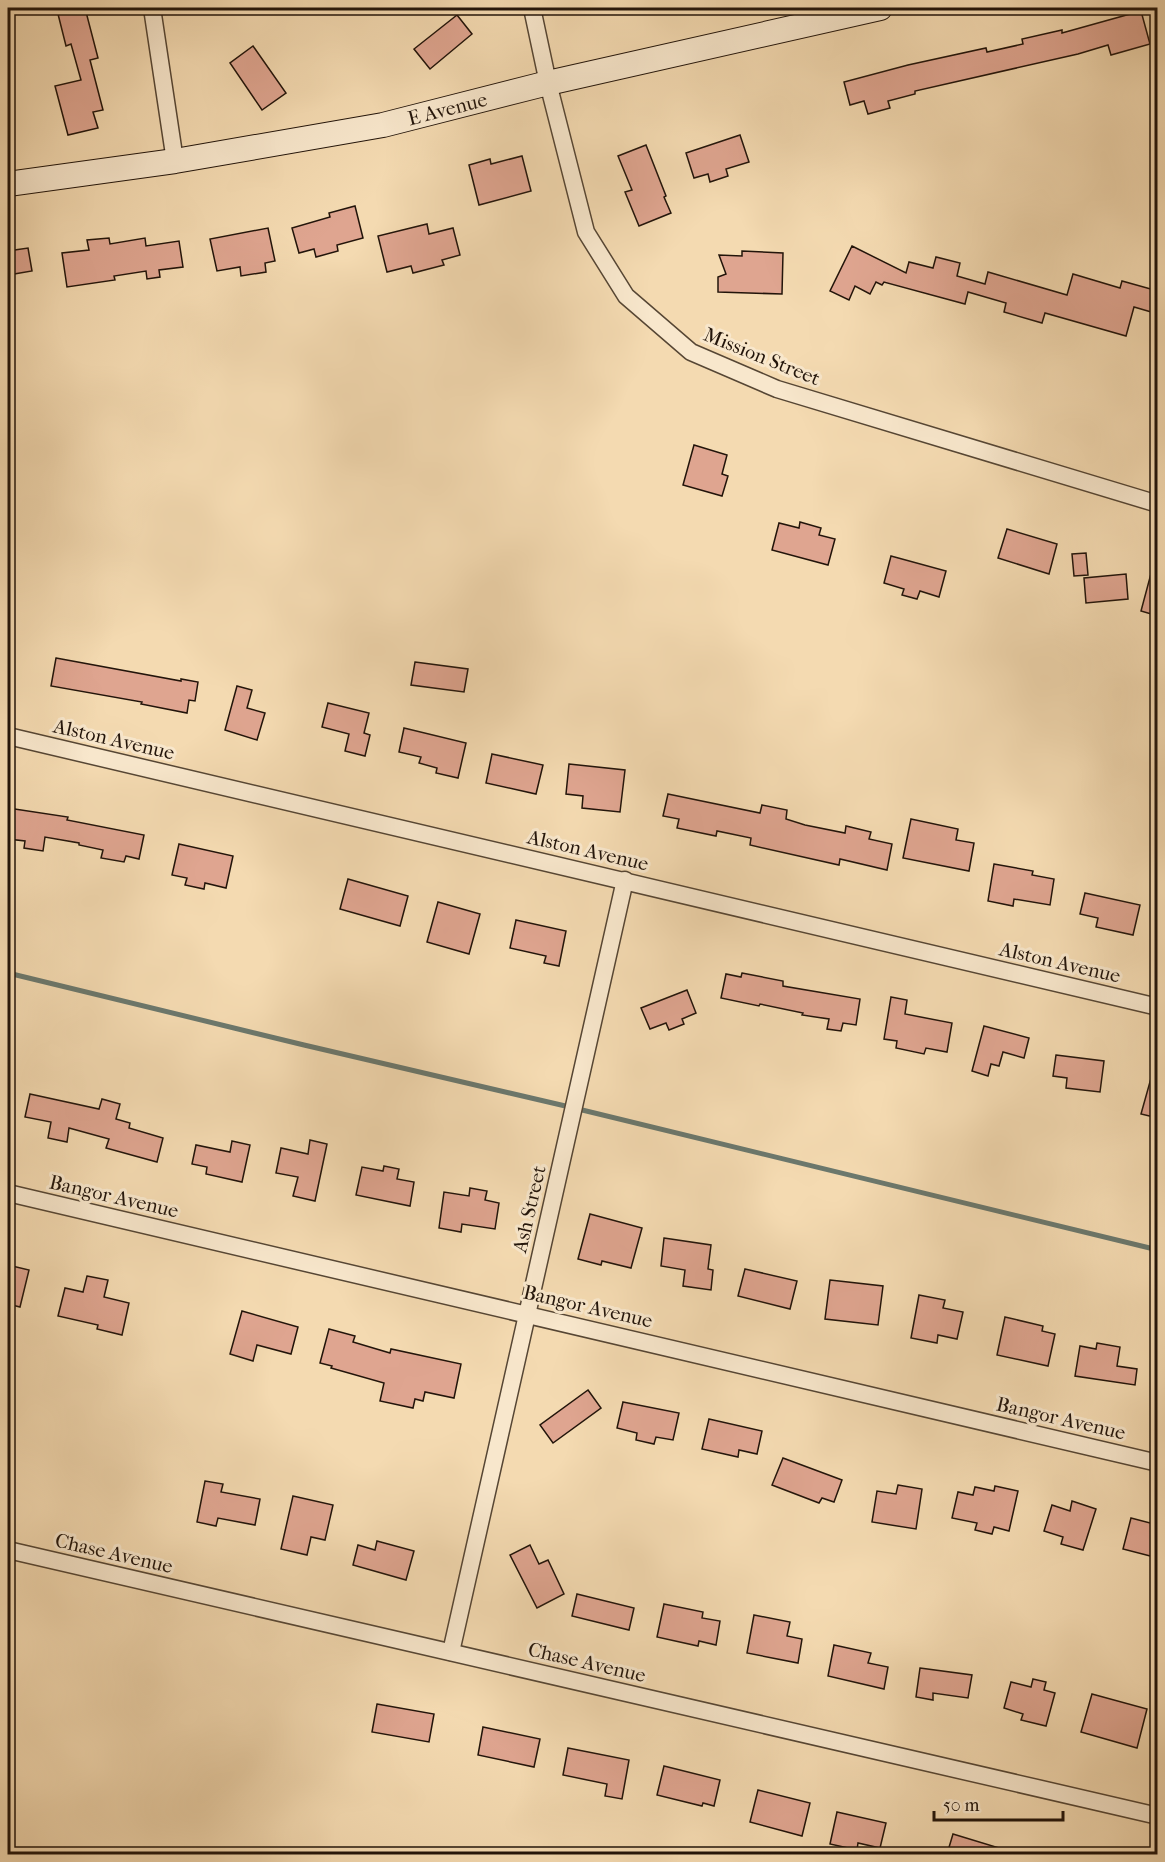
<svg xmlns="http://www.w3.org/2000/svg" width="1165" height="1862" viewBox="0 0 1165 1862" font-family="'IM FELL French Canon',serif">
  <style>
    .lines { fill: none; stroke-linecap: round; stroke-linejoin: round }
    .stream { stroke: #6b786d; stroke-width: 5 }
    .building { fill: #dfa590; stroke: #22140a; stroke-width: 1.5 }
    .street-casing { stroke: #564634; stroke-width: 19 }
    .secondary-casing { stroke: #22140a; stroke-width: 26 }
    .street { stroke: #f8e7cc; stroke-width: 16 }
    .secondary { stroke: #f8e7cc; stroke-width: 24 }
    .labels { text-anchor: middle; stroke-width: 6; stroke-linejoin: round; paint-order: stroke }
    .street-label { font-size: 20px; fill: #22140a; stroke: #f8e7cc }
  </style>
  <rect width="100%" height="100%" fill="#f4dab1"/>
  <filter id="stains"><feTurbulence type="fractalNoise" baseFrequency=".00333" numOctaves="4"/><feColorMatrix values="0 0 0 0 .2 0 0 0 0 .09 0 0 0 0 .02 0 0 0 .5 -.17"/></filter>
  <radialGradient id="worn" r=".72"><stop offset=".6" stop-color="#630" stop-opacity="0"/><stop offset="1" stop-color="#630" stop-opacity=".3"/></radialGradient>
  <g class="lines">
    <path class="stream" d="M8,973L304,1045L574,1108L1158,1250"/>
  </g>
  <g class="building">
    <path d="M69,8H85L98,58L90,60L103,110L93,112L98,128L68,135L55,86L81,80L71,44L66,46L57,10Z"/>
    <path d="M1141,11L1150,44L1111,55L1108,45L1078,54L915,91V94L888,101L890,108L868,114L864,101L850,105L844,82L908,65L986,48L987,52L1023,44L1022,39L1062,30V33Z"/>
    <path d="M457,15L472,34L430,69L414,49Z"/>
    <path d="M253,46L286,93L262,110L230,63Z"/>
    <path d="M740,135L749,162L726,169L728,176L710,182L708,174L694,178L686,153Z"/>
    <path d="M646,145L666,196L664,197L671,213L639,226L625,192L632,190L618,156Z"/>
    <path d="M522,156L531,191L479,205L469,165L490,159L491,164Z"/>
    <path d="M355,206L363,238L337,245L338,251L316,257L314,249L299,253L292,228L330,217L329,213Z"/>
    <path d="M427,224L429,234L453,228L460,255L442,260L444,265L413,273L411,266L387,272L378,236Z"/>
    <path d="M268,228L275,261L265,263L266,272L241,276L240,267L217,271L210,239Z"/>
    <path d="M109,238L110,244L145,238L146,246L179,241L183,267L159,270L160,277L147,279L146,271L114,276L115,280L67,287L62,253L89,250L87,240Z"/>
    <path d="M852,246L906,273L909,262L933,268L936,257L960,263L957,276L985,284L988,272L1067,295L1073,274L1120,288L1122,281L1158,291V314L1134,307L1126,336L1045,313L1042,323L1004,312L1006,303L968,292L965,304L884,282L882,285L876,282L870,294L855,286L849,300L830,291Z"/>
    <path d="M28,248L32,271L8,275V251Z"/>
    <path d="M742,251L783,253L782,294L718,292V277L726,274L719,255L742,256Z"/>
    <path d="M694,445L727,455L722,474L728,476L722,496L683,485Z"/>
    <path d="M800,522L821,528L819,535L835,539L828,565L772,550L779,523L799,528Z"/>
    <path d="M1007,529L1057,544L1049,574L998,558Z"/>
    <path d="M1086,553L1088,575L1074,576L1072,554Z"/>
    <path d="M891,556L946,571L939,597L920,591L917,599L902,595L904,589L884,583Z"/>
    <path d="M1153,566L1158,567V616L1141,611Z"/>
    <path d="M1126,574L1128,599L1086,603L1084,578Z"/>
    <path d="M56,658L181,681V679L198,682L195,701L189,700L187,713L141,704L142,702L51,686Z"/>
    <path d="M415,662L468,669L464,692L411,685Z"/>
    <path d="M237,686L252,690L247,708L265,713L257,740L225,730Z"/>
    <path d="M328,703L369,713L364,733L370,735L365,756L345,751L349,734L322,727Z"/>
    <path d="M404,728L466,743L458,778L436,773L437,768L419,763L421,757L399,752Z"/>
    <path d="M492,754L543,765L536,794L486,783Z"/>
    <path d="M569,764L625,770L620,812L582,808L583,796L566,794Z"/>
    <path d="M668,794L760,813L762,805L787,810L786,819L805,825L845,833L846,826L871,832L869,839L892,844L887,870L840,859L839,865L750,845L751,838L717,831L716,836L677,828L679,819L663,816Z"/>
    <path d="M8,808L68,817L67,820L144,835L139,859L126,856L124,862L101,858L103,850L79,845V843L45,837L43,851L24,848L25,841L8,839Z"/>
    <path d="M911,819L958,829L956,840L974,843L969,871L903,858Z"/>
    <path d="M179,844L233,856L226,888L205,883L204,889L185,885L187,878L172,875Z"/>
    <path d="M994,864L1033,871L1032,875L1054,879L1050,905L1014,899L1013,906L988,901Z"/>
    <path d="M348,879L408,896L400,926L340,909Z"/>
    <path d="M1085,893L1140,905L1133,935L1096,927L1098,918L1080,914Z"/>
    <path d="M438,902L480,914L469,954L427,942Z"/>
    <path d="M516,920L566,931L559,966L544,963L546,956L510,948Z"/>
    <path d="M742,973L783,981V986L860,999L856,1025L843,1023L841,1031L827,1029L829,1019L802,1015L803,1013L760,1004L759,1006L721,998L726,974L741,977Z"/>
    <path d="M687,990L696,1013L682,1019L684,1024L669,1030L666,1023L650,1029L641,1008Z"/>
    <path d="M891,997L907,1000L905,1014L952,1023L947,1052L926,1048L924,1054L896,1048L897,1041L884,1039Z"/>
    <path d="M984,1026L1029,1038L1024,1058L1003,1052L999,1066L991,1064L988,1076L972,1071Z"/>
    <path d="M1056,1055L1104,1061L1100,1092L1066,1088L1067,1078L1053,1076Z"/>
    <path d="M1153,1071L1158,1072V1118L1141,1114Z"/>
    <path d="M30,1094L99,1109L102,1099L120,1104L116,1119L130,1123L129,1128L163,1138L157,1162L106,1148L109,1139L69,1128L67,1142L48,1138L51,1122L25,1117Z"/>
    <path d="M310,1140L327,1144L315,1201L293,1196L298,1177L276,1173L281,1148L308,1154Z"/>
    <path d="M232,1141L250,1145L242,1182L206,1174L207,1167L192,1164L196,1145L230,1152Z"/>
    <path d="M384,1166L399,1169L397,1179L414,1182L410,1206L356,1195L362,1167L383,1171Z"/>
    <path d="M470,1188L487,1191L485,1200L499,1203L495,1229L462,1224L461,1232L439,1228L444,1192L469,1196Z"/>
    <path d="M590,1214L642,1228L631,1268L602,1261L601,1265L578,1259Z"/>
    <path d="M664,1238L711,1245L708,1269L713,1270L711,1290L683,1286L685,1270L661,1266Z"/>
    <path d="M8,1265L29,1270L20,1307L8,1304Z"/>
    <path d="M745,1269L797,1281L790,1309L738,1296Z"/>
    <path d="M87,1276L108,1280L104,1297L129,1303L122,1335L97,1329L98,1325L58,1316L65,1288L83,1292Z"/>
    <path d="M830,1280L883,1286L878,1325L825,1319Z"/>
    <path d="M919,1295L945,1300L943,1308L963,1312L957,1339L938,1335L937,1343L911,1338Z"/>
    <path d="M242,1311L298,1327L291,1354L257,1345L253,1361L230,1354Z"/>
    <path d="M1005,1317L1043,1326L1042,1331L1055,1334L1048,1366L997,1355Z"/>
    <path d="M329,1329L355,1336L353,1342L390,1353L391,1349L461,1364L454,1398L425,1392L423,1401L415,1399L413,1408L380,1401L384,1383L331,1368L332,1366L320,1363Z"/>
    <path d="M1097,1343L1120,1347L1117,1366L1137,1369L1135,1385L1075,1376L1080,1346L1096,1349Z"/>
    <path d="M588,1390L601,1408L553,1443L540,1425Z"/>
    <path d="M623,1402L679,1413L673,1440L656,1437L654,1444L636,1440L637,1433L617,1428Z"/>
    <path d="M709,1419L762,1431L757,1454L739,1450L738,1457L702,1449Z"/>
    <path d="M783,1458L842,1480L834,1502L822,1498L819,1503L772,1485Z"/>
    <path d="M205,1481L223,1484L221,1492L260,1499L255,1525L218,1518L216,1526L197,1522Z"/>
    <path d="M898,1485L922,1489L916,1529L872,1522L877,1491L896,1494Z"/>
    <path d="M995,1486L1018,1491L1009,1531L994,1527L992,1534L975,1530L977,1523L952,1518L958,1492L973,1495L975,1487L994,1491Z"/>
    <path d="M293,1496L333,1505L325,1540L311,1537L307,1555L281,1549Z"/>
    <path d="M1072,1501L1096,1509L1083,1550L1061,1544L1063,1537L1044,1531L1052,1505L1070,1511Z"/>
    <path d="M1131,1518L1158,1525V1558L1123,1549Z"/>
    <path d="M377,1541L414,1551L406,1580L353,1565L358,1545L375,1550Z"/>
    <path d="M530,1545L539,1564L548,1560L564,1594L537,1608L510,1555Z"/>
    <path d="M577,1594L634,1608L629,1630L572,1616Z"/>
    <path d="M664,1604L703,1612L702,1618L720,1621L716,1645L699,1641L698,1646L657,1637Z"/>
    <path d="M754,1615L790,1622L787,1636L802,1639L798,1663L747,1653Z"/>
    <path d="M834,1645L871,1653L868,1663L888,1667L884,1689L828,1676Z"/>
    <path d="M920,1668L972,1675L968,1698L933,1693V1700L916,1697Z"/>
    <path d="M1033,1679L1046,1682L1044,1690L1055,1693L1046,1726L1021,1720L1023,1714L1004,1708L1011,1682L1031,1687Z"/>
    <path d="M1092,1694L1147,1709L1137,1748L1081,1732Z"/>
    <path d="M377,1704L434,1714L429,1742L372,1732Z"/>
    <path d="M483,1727L540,1739L534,1767L478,1755Z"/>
    <path d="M568,1748L629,1760L622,1799L605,1796L607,1784L563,1775Z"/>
    <path d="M664,1766L720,1780L714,1806L703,1803L702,1806L657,1795Z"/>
    <path d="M758,1790L810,1803L802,1836L750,1822Z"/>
    <path d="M837,1812L886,1823L880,1848L858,1843L857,1850L830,1844Z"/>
    <path d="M953,1834L1009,1851V1854H947Z"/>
  </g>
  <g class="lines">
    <defs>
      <g id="street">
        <path d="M152,8L175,161"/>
        <path d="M532,8L548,83L586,232L626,296L691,352L777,389L1158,504"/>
        <path d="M8,736L1158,1007"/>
        <path d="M8,1193L1158,1463"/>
        <path d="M8,1550L1158,1816"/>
        <path d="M451,1652L625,880"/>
      </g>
      <g id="secondary">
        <path id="s1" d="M8,184L175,161L383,125L548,83L880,8"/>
      </g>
    </defs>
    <use href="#street" class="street-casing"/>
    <use href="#secondary" class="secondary-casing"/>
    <use href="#street" class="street"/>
    <use href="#secondary" class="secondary"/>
  </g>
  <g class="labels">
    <g class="street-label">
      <text dy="7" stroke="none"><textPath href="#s1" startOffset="446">E Avenue</textPath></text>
      <text transform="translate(762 356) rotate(22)" y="7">Mission Street</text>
      <text transform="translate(114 739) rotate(13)" y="7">Alston Avenue</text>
      <text transform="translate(588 850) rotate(13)" y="7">Alston Avenue</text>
      <text transform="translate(1060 962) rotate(13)" y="7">Alston Avenue</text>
      <text transform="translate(114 1196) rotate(13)" y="7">Bangor Avenue</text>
      <text transform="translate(529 1209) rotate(-77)" y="7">Ash Street</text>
      <text transform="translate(588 1306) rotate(13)" y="7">Bangor Avenue</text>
      <text transform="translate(1061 1418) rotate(13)" y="7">Bangor Avenue</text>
      <text transform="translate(114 1553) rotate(13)" y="7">Chase Avenue</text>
      <text transform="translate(587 1662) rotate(13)" y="7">Chase Avenue</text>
    </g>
  </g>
  <rect width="1165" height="1862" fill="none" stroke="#f4dab1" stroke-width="30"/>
  <rect x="9" y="9" width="1147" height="1844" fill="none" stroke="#22140a" stroke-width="3"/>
  <rect x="15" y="15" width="1135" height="1832" fill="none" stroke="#22140a" stroke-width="1.5"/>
  <path d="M934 1811v9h129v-9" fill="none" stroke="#22140a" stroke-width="3"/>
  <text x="943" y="1811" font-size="18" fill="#22140a" stroke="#f8e7cc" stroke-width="4.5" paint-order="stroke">50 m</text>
  <rect width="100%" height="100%" filter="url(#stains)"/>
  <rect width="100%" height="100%" fill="url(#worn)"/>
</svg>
